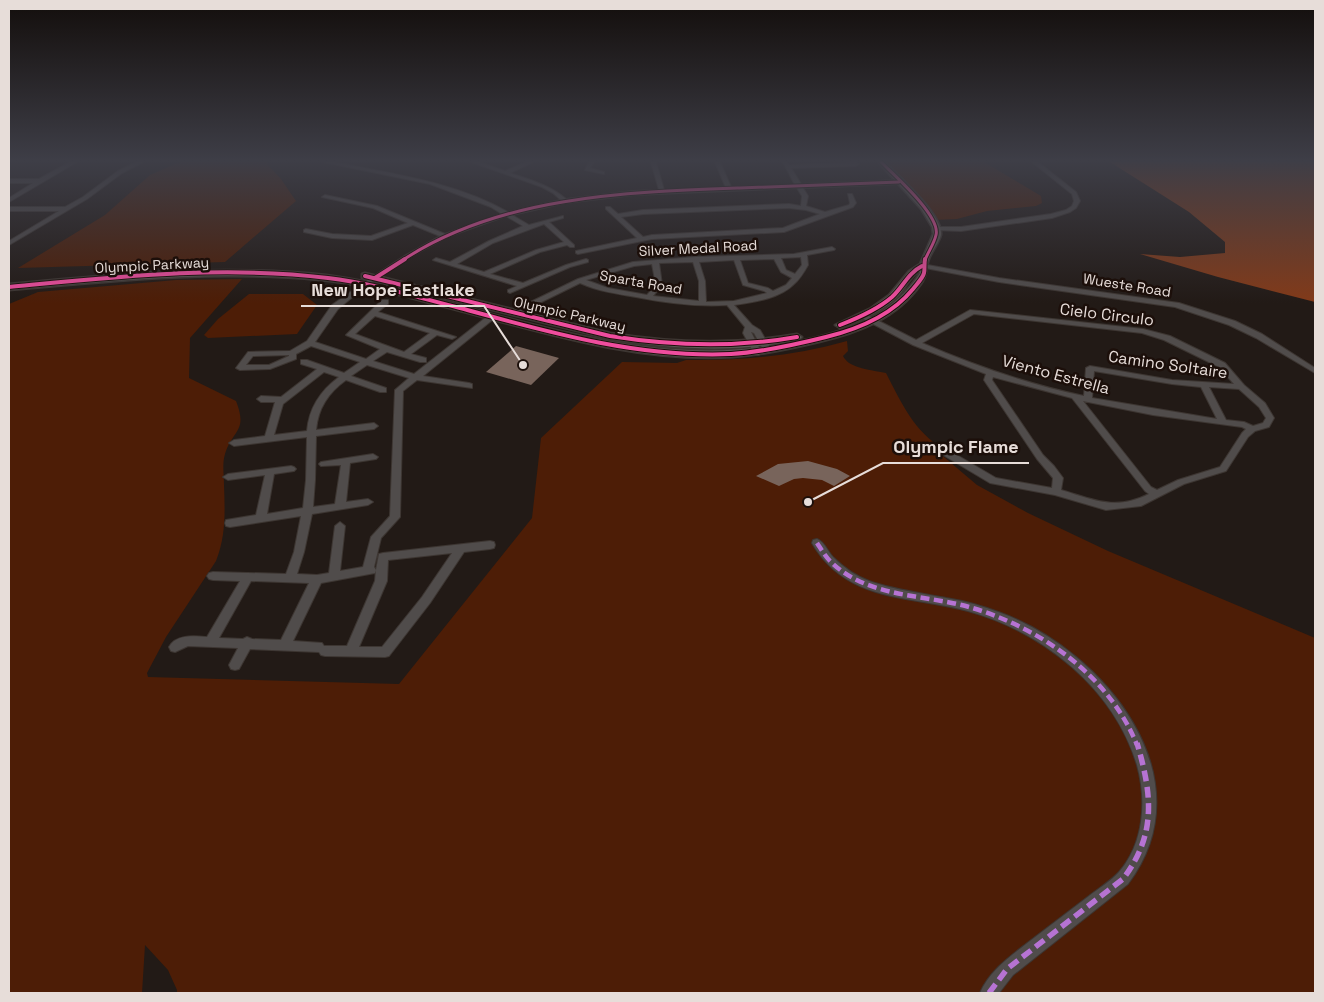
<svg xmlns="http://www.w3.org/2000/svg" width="1324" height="1002" viewBox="0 0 1324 1002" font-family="'Space Grotesk',sans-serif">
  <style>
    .green { fill: #4d1d06 }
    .water { fill: #823a19 }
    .building { fill: #78645b }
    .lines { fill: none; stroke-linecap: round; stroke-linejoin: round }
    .minor-casing { stroke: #3d3632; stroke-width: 2 }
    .major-casing { stroke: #3d3632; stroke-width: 3 }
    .minor { fill: #504c4b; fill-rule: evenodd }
    .major { fill: #5a5653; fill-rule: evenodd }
    .quiet-far1 { stroke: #b673d3; stroke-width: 4.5; stroke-dasharray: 9 4.5; stroke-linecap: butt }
    .quiet { stroke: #b673d3; stroke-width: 5.5; stroke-dasharray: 11 5.5; stroke-linecap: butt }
    .cycleway-far1-casing { stroke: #1c0f0a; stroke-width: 5 }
    .cycleway-casing { stroke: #1c0f0a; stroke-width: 6 }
    .cycleway-far1 { stroke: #ef4d9e; stroke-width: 3 }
    .cycleway { stroke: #ef4d9e; stroke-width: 4 }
    .labels { text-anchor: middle; stroke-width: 5; stroke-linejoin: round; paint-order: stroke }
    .far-street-label { font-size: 14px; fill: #e7ddd9; stroke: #1c0f0a }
    .street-label { font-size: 16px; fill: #e7ddd9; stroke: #1c0f0a }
    .leader { fill: none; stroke: #e7ddd9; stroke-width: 2 }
    .callout-dot { fill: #e7ddd9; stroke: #1c0f0a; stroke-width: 2 }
    .callout-label { font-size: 18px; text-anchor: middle; font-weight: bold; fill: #e7ddd9; stroke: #1c0f0a; stroke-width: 5; stroke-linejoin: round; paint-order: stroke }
  </style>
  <rect width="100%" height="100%" fill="#221a16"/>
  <g class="green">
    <path d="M180,162H268L267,164L281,179L296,201L225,262L18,268L105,215L150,175Z"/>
    <path d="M881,162H984L1041,196L1042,203L1036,206L987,211L957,219L933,220Z"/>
    <path d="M242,279L190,338L189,378L236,401C248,432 233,429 225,454C222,464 224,475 224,485C225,512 226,536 216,561L166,637L147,673L148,677L399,684L532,518L541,438L622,362L677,363L686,360C740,361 794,356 847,341L848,351L843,356C849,369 873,370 886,373C901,402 914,432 944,449L938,452L977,485L1028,513L1108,551L1315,638V993H177V990L168,970L145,945L142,993H9V304L38,292L176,280Z"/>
    <path d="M249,294H303L317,305L297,334L208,338L204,335L218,319Z"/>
  </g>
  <path class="water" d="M1110,162H1315V302L1218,277L1140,254L1180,257L1225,253V242L1189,212Z"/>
  <g class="building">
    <path d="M516,346L559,358L531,385L486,372Z"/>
    <path d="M808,461L837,469L850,476L834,486L822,480L803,478L794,479L779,486L756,476L778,464Z"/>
  </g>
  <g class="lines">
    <defs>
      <g id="minor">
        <path d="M70,162H77L9,202V198L33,183H9V179H39Z"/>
        <path d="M136,162H143L122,173L87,199L9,245V241L59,211H9V207H65L83,197L118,171Z"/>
        <path d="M323,162H334C393,174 455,182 508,212L561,200L553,193L542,187L471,162H479L505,171L526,162H533L510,173C530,180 550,185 566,199L633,191L659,190L651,162H656L664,190L726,188L715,162H720L731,187L795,185L783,162H787L789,165L856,162L859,164L856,166L791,168L801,184L899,180L902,182L899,184L803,188L808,196L806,206L825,212L849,205L850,203L848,194H852L856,203L853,207L784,232L652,239L578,254L576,253V251L637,238L606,209V207H610L618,214L643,210L789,204L801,206L802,196L797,188L633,195L565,203L512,215L529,225L563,216V218L549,222L574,245V247H570L567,245L540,252L490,274L523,283L566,265L586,259L588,260V262L570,267L510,293L508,292V290L517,286L433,260L436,258L450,262L489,241L523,226L506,216L447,237L410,257L367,285L338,309L315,342L366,359L380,349L346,335L382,300H388V304L378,312L456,337L452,339L437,335L411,354L426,358V362H420L387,352L373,361L414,374L489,315H495L496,317L423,376L469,383L472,384V388L417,380L403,391L400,517L381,538L374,567L376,570L379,554L383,553L490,541L494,542L495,545L494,548L490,549L464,552L430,603L389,656L385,657L325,656L321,655L319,652L250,649L239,669L235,670L231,669L229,665L238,648L188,646L175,652L171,651L169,647C176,634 194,636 207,637L240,581L213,580L209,579L207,576L209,573L213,572L286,574L294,552L301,516L230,527L226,526L225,523L226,520L256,515L265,475L228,480L223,477L228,474L291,466L294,467L296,469L294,471L274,474L267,514L303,508L306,480L307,437L234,446L229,443L234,440L265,436L275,402H261L257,399L261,396L281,397L317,369L301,364V360H307L344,373L360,362L311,346L296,354V359L270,369L240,370L236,368L248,352L290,351L307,341L332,305L363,283L406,255L440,236L413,225L372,240L332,238L304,232V230L306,229L332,234L371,236L408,223L373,208L322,197L325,195L377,206L445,234L502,214L491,207L430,184ZM789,208L806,210L820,214L783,228L652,235L643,237L621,217L643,214ZM544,224L564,242L536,250L484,272L457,264L493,243ZM375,316L430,333L404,352L355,334ZM253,356L289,355V356L269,365H246ZM367,365L409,378L395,390L390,516L371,537L363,567L340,571L345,526L340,522L335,526L329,573L317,575L297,574L304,552L312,514L368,505L373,502L368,499L346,502L350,463L376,459L378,457L373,454L321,462L319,464L321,466L341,465L335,504L313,507L315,480L316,436L374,429L378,426L374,423L316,430C318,408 328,393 346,380L380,392H386V388L351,376ZM324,372L339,377C320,391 309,408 307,431L274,435L283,404ZM452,553L422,597L382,647H359L387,581L388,560ZM376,570L375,581L347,646H324L322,643L293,641L321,583L375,573ZM251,581L309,583L281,640L252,639L247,637L243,639L219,638Z"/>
        <path d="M589,162H594L590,168L604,172V174L585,170Z"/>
        <path d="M1032,162H1038L1076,192L1080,201L1076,208L1070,212L1052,218L961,231L935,230V228L937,227H961L1051,214L1066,210L1072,206L1074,201L1072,194Z"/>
        <path d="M832,247L835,249L834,250L807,255L808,265C804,272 800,279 794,284C779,299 754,302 734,305L752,325L760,330L772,351L768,353H765L754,333L751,332L762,353L758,355H755L743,333L745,327L727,305C696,307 666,303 636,297C617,294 598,291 580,283L517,314L510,312L578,279L633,262L695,257L794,254ZM801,257L802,265L795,274L786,270L781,258ZM774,259L781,272L792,278L786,285L773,291L768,288L748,283L740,260ZM734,260L743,285L764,291L767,293L734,301L706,302L705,281L699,262ZM693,262L699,281V301L653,296L662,285L659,263ZM652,264L656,285L647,295L608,288L586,280L634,266Z"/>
        <path d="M922,264L999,278L1179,303L1235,321L1262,334L1315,368V373L1256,338L1229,325L1175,307L999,282L920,267V265Z"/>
        <path d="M970,310L1143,329L1170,336L1225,363L1244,385L1265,403L1274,418L1269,427L1255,431L1248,437L1226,471L1184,484L1141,506L1106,510L1055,495L990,483L933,449L923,450L918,447L923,444H938L996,478L1052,488L1053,478L1037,459L984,380L986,374L913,345L858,316L865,314L916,340ZM974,314L1142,333L1164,340L1219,367L1234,384L1172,380L1090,366L1086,368L1084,396C1028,384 975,366 922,343ZM1094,371L1172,384L1201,387L1217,419L1092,398ZM993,377L1072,398L1145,491L1149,494C1115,511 1095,500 1061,490L1063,478L1054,466L1043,455L992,380ZM1209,387L1239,389L1259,407L1266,418L1263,423L1253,426L1244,422L1226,420ZM1083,401L1153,415L1242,427L1246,429L1242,433L1220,467L1178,480L1157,490L1151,487Z"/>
        <path d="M817,539C825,542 828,553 834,558C844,568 856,576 869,581C894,590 921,593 946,598C965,601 983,606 1001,613C1104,651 1208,778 1128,884L1013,975L999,993H980C989,972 1008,958 1026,944C1047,928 1068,912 1089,896C1099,888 1111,881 1119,872C1144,843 1147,801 1137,765C1114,689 1044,632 968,611C910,595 847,603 812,543L813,540Z"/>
      </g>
      <g id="major">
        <path d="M878,162H885C898,176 944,216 941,235C939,243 932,251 929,259C925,270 928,274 921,284C897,319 858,333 819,342C790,349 762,355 733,357C638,363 544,333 453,309C409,298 365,284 320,280C215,270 113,281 9,290V284C114,274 220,264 326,275C368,280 409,293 451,303C575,336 685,369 814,338C859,327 893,313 920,273L919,271C910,277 906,287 899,295C884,311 863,319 843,327L840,328L835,325L871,308L889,295L909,271L920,264L933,234L932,227L921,209Z"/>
        <path d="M365,273L610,333C673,343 734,345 797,334L802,337L800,339C738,354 673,349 610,339L362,278V274Z"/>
      </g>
    </defs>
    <use href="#minor" class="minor-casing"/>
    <use href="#major" class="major-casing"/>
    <use href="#minor" class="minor"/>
    <use href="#major" class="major"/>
    <path class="quiet-far1" d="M817,543C821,549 825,556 830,561C867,598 923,594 969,607C1039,627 1109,675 1137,745"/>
    <path class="quiet" d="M989,993L1007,969L1123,879C1157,834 1152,794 1137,743"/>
    <defs>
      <g id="cycleway-far1">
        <path d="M881,162C894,175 941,216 936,235C934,244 928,252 925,260"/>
        <path d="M403,260C500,196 627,192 740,188C793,186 846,184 899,182"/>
      </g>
      <g id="cycleway">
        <path d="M365,276L610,336C673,346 734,348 797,337"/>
        <path d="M375,278L405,259"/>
        <path d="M9,287C115,277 222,265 328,278C372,283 416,297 460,308C548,332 638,358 731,354C763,352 794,345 826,337C859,329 891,316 913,289C916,285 923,278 924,273C925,269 924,264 925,259"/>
        <path d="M840,325C858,318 877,310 892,297C903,287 908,273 922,266"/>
      </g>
    </defs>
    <use href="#cycleway-far1" class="cycleway-far1-casing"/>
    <use href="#cycleway" class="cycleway-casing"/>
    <use href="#cycleway-far1" class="cycleway-far1"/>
    <use href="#cycleway" class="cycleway"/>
  </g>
  <linearGradient id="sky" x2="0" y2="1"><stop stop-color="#130e0c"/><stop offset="0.53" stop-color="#3e3e47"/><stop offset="1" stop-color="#3e3e47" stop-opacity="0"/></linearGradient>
  <rect width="1324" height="303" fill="url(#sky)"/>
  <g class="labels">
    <g class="far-street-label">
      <text transform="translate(698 248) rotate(-3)" y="5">Silver Medal Road</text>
      <text transform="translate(152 265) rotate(-3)" y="5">Olympic Parkway</text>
      <text transform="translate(641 282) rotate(10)" y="5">Sparta Road</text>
      <text transform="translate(1127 285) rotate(9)" y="5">Wueste Road</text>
      <text transform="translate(570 314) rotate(13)" y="5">Olympic Parkway</text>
    </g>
    <g class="street-label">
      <text transform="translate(1107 314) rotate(7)" y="6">Cielo Circulo</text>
      <text transform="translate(1168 364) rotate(8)" y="6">Camino Soltaire</text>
      <text transform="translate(1056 374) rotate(15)" y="6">Viento Estrella</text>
    </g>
  </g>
  <path class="leader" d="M523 365L484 306H301M808 502L883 463H1029"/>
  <g class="callout-dot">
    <circle cx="523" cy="365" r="5"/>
    <circle cx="808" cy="502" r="5"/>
  </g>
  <g class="callout-label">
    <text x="393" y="296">New Hope Eastlake</text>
    <text x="956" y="453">Olympic Flame</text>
  </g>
  <rect width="1324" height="1002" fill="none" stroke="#e7ddd9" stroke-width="20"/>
</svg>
